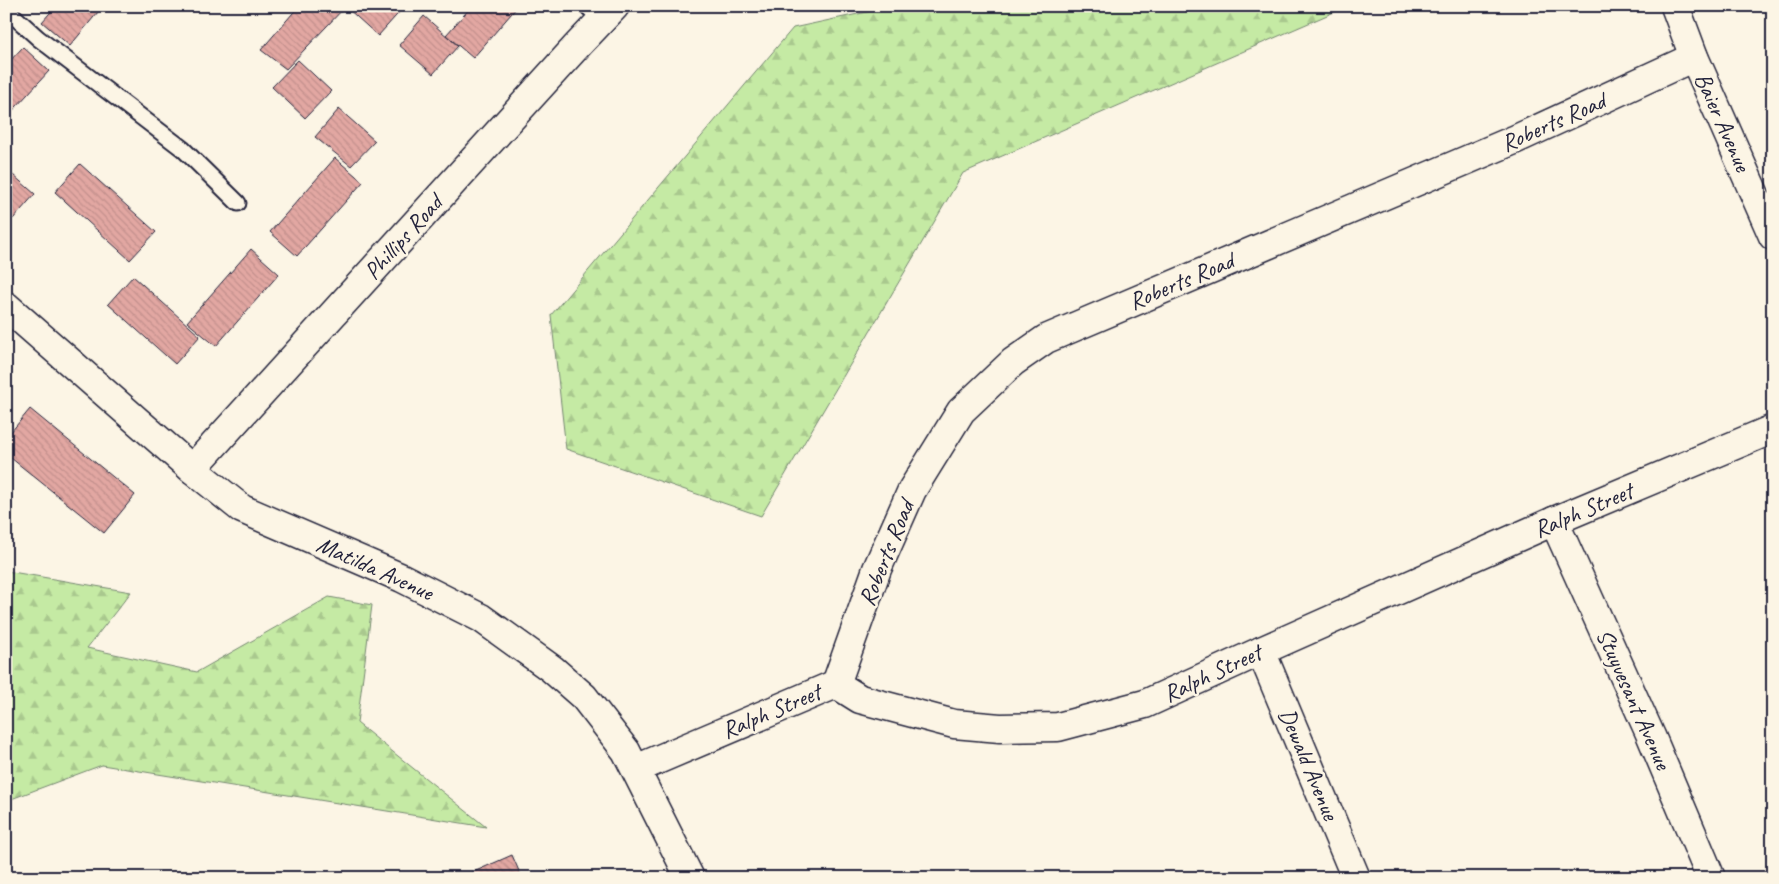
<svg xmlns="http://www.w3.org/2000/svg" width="1779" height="884" viewBox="0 0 1779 884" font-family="Caveat,sans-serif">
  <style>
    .forest { fill: url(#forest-firs); stroke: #748670 }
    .building { fill: url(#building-back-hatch); stroke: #22223b }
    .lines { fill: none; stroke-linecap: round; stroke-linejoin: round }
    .service-casing { stroke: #22223b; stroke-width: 19 }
    .minor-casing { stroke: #22223b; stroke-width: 31 }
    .service { stroke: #fcf5e5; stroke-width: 15 }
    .minor { stroke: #fcf5e5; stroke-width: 28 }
    .labels { text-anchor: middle; stroke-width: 5; stroke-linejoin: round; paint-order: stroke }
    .street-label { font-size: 24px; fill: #22223b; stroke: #fcf5e5 }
  </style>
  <defs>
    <pattern id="forest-firs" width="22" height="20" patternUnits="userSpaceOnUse" patternTransform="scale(1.25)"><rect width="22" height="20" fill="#c5eaa4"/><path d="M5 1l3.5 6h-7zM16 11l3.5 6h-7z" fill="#a9c88e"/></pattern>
    <pattern id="building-back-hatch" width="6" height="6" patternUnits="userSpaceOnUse" patternTransform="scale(1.25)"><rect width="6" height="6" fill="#e2a7a2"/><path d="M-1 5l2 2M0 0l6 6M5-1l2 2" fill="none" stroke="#c28f8c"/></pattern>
  </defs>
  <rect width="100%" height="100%" fill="#fcf5e5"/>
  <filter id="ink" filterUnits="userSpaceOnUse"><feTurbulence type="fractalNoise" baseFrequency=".02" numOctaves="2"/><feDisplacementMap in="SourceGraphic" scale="10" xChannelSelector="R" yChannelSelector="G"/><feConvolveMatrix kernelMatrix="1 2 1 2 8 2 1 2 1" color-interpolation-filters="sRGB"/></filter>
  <g filter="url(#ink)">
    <g class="forest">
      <path d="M895,6H1348L963,173L761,516L566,449L551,315L793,28Z"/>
      <path d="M6,571L131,592L87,648L197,672L329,597L372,605L357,723L486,827L102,765L6,801Z"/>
      <path d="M6,822L11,868L6,869Z"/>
    </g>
    <g class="building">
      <path d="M56,6H103L70,46L42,22Z"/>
      <path d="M299,6H346L286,69L261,50Z"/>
      <path d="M347,6H403L404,7L378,36L346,7Z"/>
      <path d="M472,6H518L473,58L446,35Z"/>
      <path d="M424,16L458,46L433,74L399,45Z"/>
      <path d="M23,47L49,71L6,118V65Z"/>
      <path d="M298,60L331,91L305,118L272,87Z"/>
      <path d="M339,109L375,141L351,166L315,137Z"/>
      <path d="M335,158L363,182L297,256L270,232Z"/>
      <path d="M80,164L156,232L130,260L55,192Z"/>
      <path d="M6,169L35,194L13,219L6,214Z"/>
      <path d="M251,249L279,274L216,346L187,322Z"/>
      <path d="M133,276L200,336L175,364L108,304Z"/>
      <path d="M30,409L135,495L104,533L6,454V438Z"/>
      <path d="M512,855L522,878H460Z"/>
    </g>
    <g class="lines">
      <defs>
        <g id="service">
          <path d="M587,6L602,20"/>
          <path d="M6,9L38,38L183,149L238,203"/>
        </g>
        <g id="minor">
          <path d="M1675,6L1694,57L1773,236"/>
          <path d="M6,306L192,469L242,509L402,578L481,618L552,669L584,697L626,751L690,878"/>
          <path d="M192,469L576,47L615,6"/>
          <path d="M1554,521L1651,736L1711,878"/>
          <path d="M1261,651L1356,878"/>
          <path d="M836,684L877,569L912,490L961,411L1013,362L1046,339L1514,140L1694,57"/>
          <path d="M636,769L836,684L860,699L954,724L1000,728L1058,727L1145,704L1261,651L1554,521L1773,429"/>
        </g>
      </defs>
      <use href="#service" class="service-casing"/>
      <use href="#minor" class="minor-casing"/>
      <use href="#service" class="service"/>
      <use href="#minor" class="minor"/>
    </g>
  </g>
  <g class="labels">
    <g class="street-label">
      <text transform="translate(1553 122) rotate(-24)" y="8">Roberts Road</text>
      <text transform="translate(1723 122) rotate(66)" y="8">Baier Avenue</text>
      <text transform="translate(403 237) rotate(-48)" y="8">Phillips Road</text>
      <text transform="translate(1181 281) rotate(-23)" y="8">Roberts Road</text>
      <text transform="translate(1583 510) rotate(-23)" y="8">Ralph Street</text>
      <text transform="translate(886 553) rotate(-68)" y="8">Roberts Road</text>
      <text transform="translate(375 568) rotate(24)" y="8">Matilda Avenue</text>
      <text transform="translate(1212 673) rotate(-25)" y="8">Ralph Street</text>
      <text transform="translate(1634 699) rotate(66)" y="8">Stuyvesant Avenue</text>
      <text transform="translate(771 711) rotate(-23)" y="8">Ralph Street</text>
      <text transform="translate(1309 764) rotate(67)" y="8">Dewald Avenue</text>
    </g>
  </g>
  <rect width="1779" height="884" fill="none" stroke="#fcf5e5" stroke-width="25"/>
  <rect x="12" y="12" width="1754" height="859" fill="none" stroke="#22223b" stroke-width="2" filter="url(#ink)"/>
</svg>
